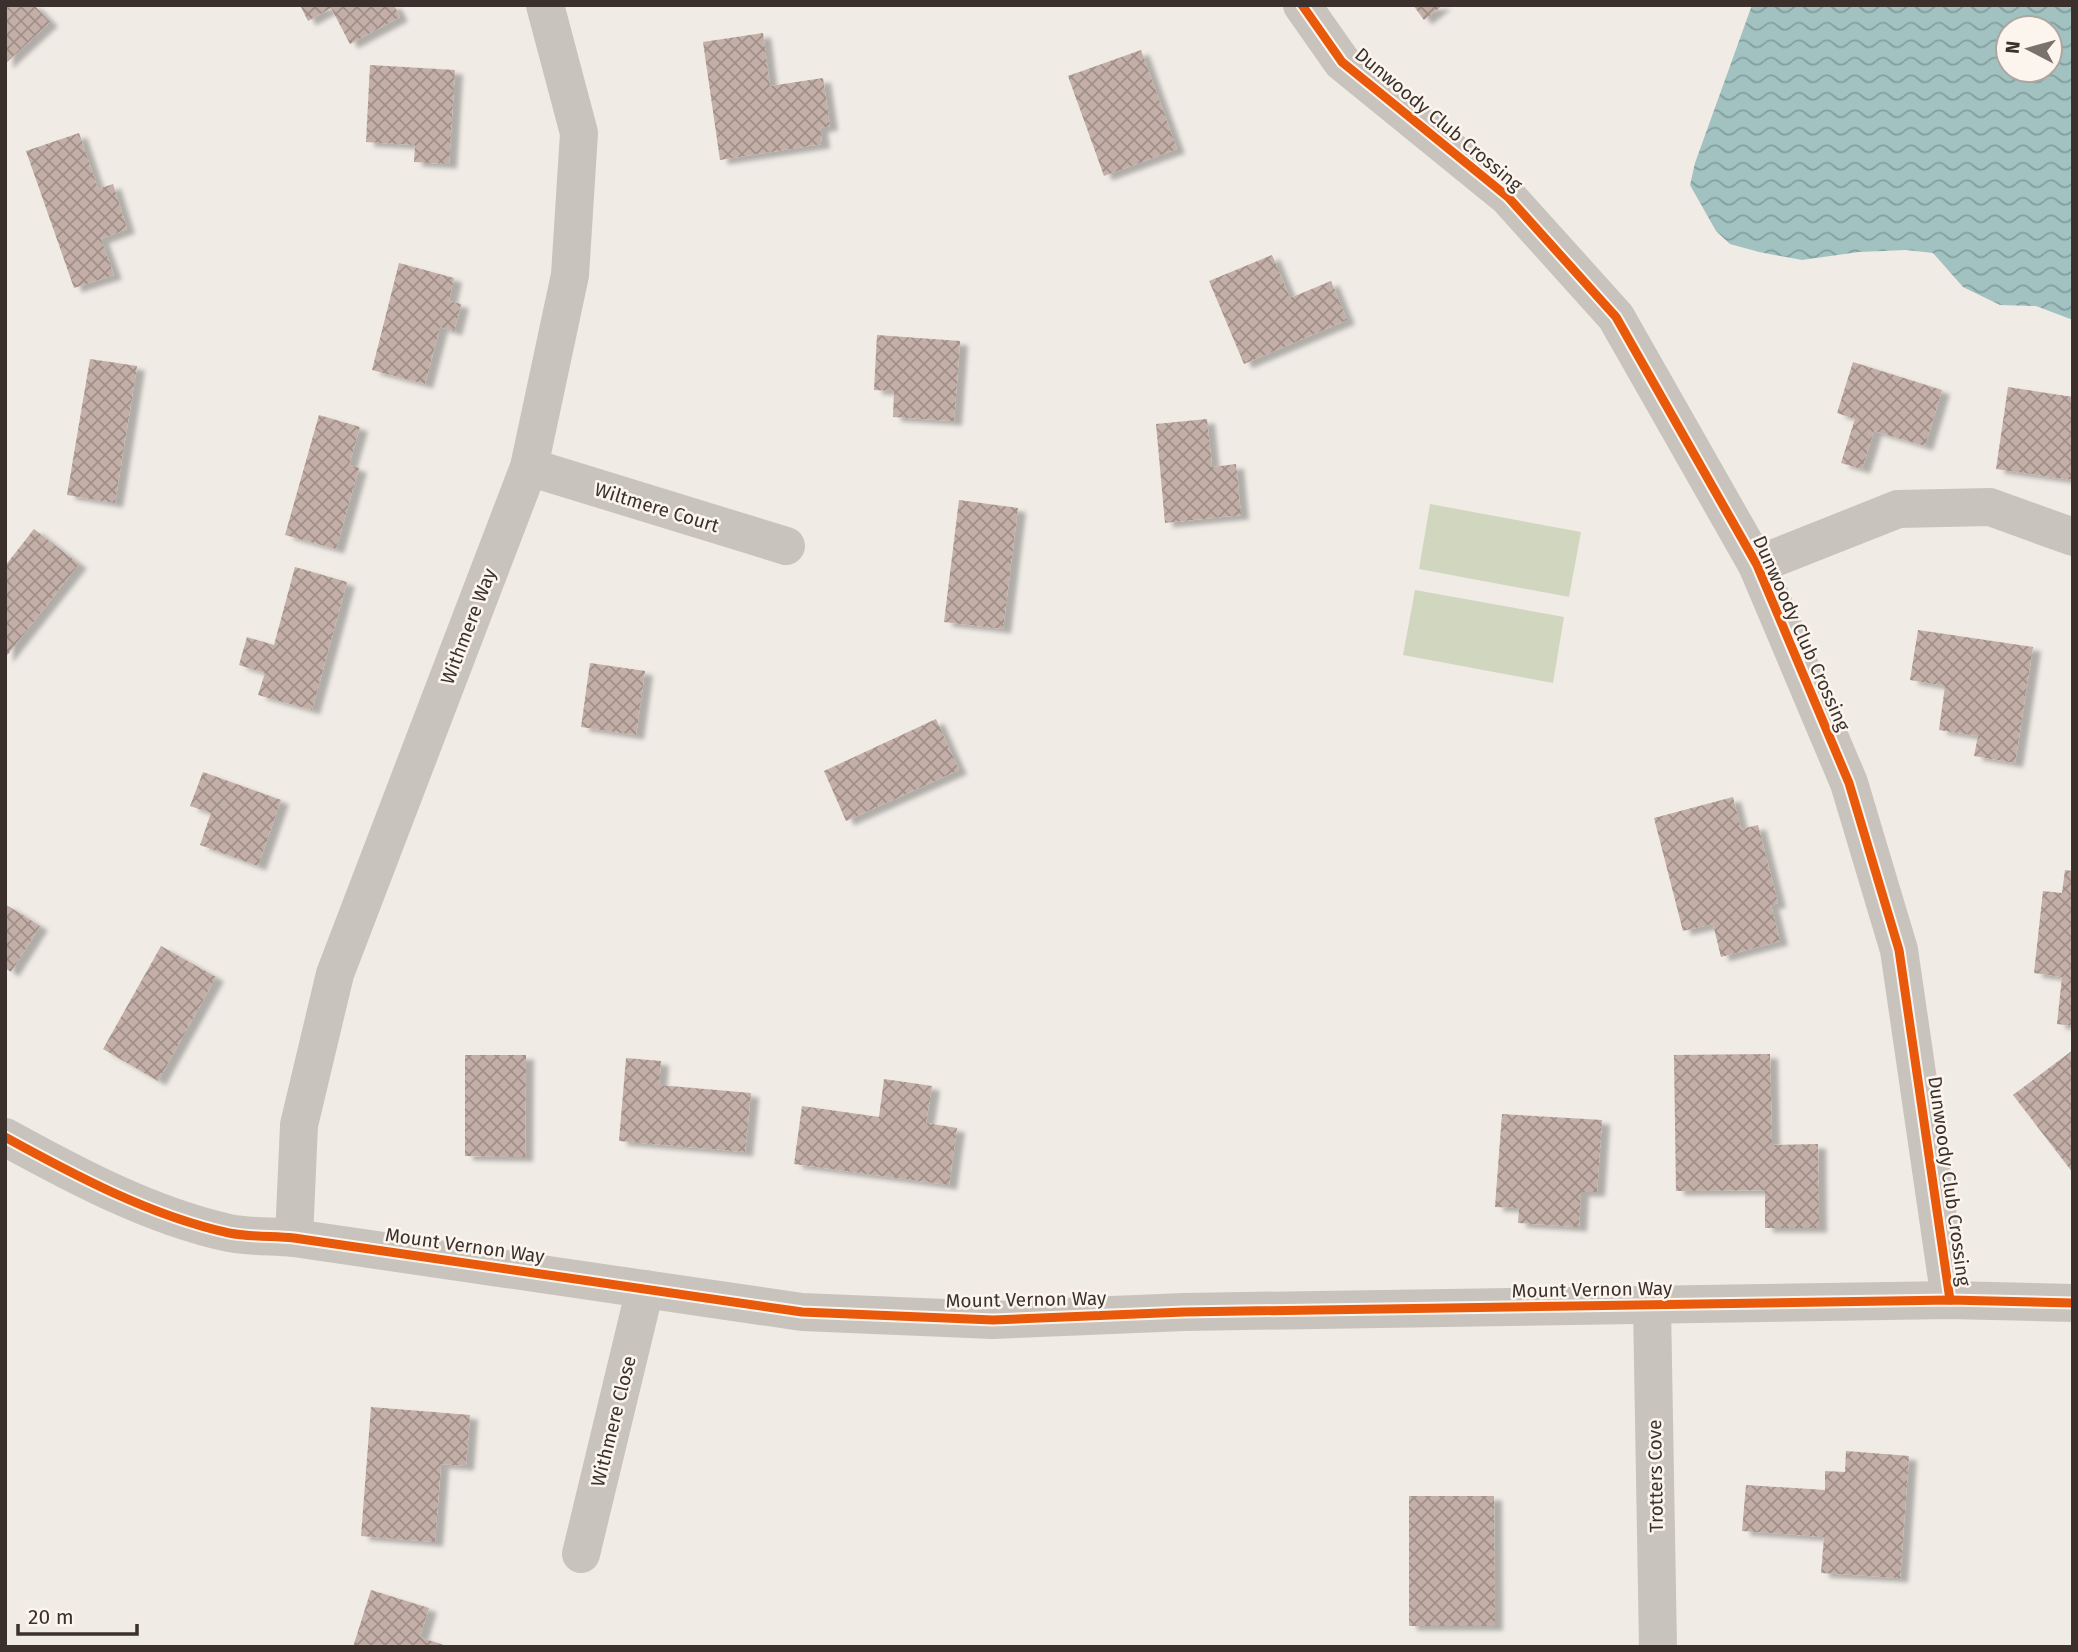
<svg xmlns="http://www.w3.org/2000/svg" width="2078" height="1652" viewBox="0 0 2078 1652" font-family="'Fira Sans',sans-serif">
  <style>
    .pitch { fill: #d1d6bf }
    .water { fill: url(#water-waves); fill-rule: evenodd }
    .building { fill: url(#building-cross-hatch); filter: url(#shadow) }
    .lines { fill: none; stroke-linecap: round; stroke-linejoin: round }
    .minor { stroke: #c9c3be; stroke-width: 38 }
    .cycleway-casing { stroke: #fbf5ee; stroke-width: 13 }
    .cycleway { stroke: #e8590c; stroke-width: 9 }
    .labels { text-anchor: middle; stroke-width: 5; stroke-linejoin: round; paint-order: stroke }
    .street-label { font-size: 19px; fill: #3b302b; stroke: #fbf5ee }
  </style>
  <defs>
    <pattern id="water-waves" width="16" height="10" patternUnits="userSpaceOnUse" patternTransform="scale(1.75)"><rect width="16" height="10" fill="#a1c2c1"/><path d="M0 5q4-4 8 0t8 0" fill="none" stroke="#849e9d"/></pattern>
    <pattern id="building-cross-hatch" width="8" height="8" patternUnits="userSpaceOnUse" patternTransform="scale(1.75)"><rect width="8" height="8" fill="#c3afa7"/><path d="M0 0l8 8M0 8l8-8" fill="none" stroke="#a08f88"/></pattern>
    <filter id="shadow"><feDropShadow dx="8" dy="4.5" stdDeviation="2" flood-color="#0004"/></filter>
  </defs>
  <rect width="100%" height="100%" fill="#f0ebe5"/>
  <g class="pitch">
    <path d="M1430,504L1581,532L1569,597L1419,569Z"/>
    <path d="M1415,590L1564,617L1553,683L1403,655Z"/>
  </g>
  <path class="water" d="M1752,5H2073V320L2036,306L2000,305L1963,287L1933,253L1906,250L1859,252L1802,260L1759,252L1730,244L1716,231L1690,185L1695,163ZM2008,28H2050V70H2008Z"/>
  <g class="building">
    <path d="M5,5H34L50,22L5,64Z"/>
    <path d="M300,5H394L400,17L350,44L331,8L308,21Z"/>
    <path d="M1413,5H1443L1424,20Z"/>
    <path d="M763,33L770,86L823,78L830,126L820,128L822,144L720,160L703,42Z"/>
    <path d="M1141,50L1177,149L1104,176L1068,76Z"/>
    <path d="M370,65L455,70L449,164L414,162L415,145L366,142Z"/>
    <path d="M79,133L98,189L113,184L127,229L101,239L114,275L74,288L26,151Z"/>
    <path d="M1272,255L1290,298L1331,281L1347,320L1244,364L1209,281Z"/>
    <path d="M399,263L454,278L449,301L461,304L454,331L440,327L425,384L372,370Z"/>
    <path d="M877,335L960,341L954,421L893,417L894,391L874,390Z"/>
    <path d="M90,359L137,366L115,503L67,495Z"/>
    <path d="M1853,362L1942,390L1925,446L1874,431L1862,469L1841,463L1855,419L1837,413Z"/>
    <path d="M2008,387L2073,397V480L1996,469Z"/>
    <path d="M319,415L360,427L349,465L359,468L336,549L285,535Z"/>
    <path d="M1207,419L1212,467L1236,464L1241,515L1165,523L1156,424Z"/>
    <path d="M959,500L1018,508L1003,629L944,622Z"/>
    <path d="M34,529L79,564L5,658V566Z"/>
    <path d="M295,567L347,582L312,710L258,695L265,673L239,665L247,637L274,645Z"/>
    <path d="M1918,630L2033,647L2015,763L1974,756L1978,736L1939,730L1945,686L1910,680Z"/>
    <path d="M590,663L645,671L636,735L581,727Z"/>
    <path d="M936,719L959,770L846,821L824,771Z"/>
    <path d="M203,772L281,800L258,866L200,845L211,813L190,806Z"/>
    <path d="M1733,797L1741,829L1758,825L1778,903L1771,905L1780,941L1721,957L1713,924L1683,931L1654,818Z"/>
    <path d="M2065,870L2073,871V1026L2057,1024L2062,977L2034,973L2043,891L2062,893Z"/>
    <path d="M5,904L40,926L11,972L5,968Z"/>
    <path d="M161,946L216,977L158,1081L103,1049Z"/>
    <path d="M2073,1050V1173L2013,1095Z"/>
    <path d="M1770,1054L1772,1145L1818,1144L1819,1228H1765V1190L1676,1191L1674,1055Z"/>
    <path d="M465,1055H526L525,1157L465,1156Z"/>
    <path d="M626,1058L661,1061L659,1085L751,1093L745,1152L619,1141Z"/>
    <path d="M884,1079L932,1086L926,1123L957,1128L949,1185L794,1164L802,1106L879,1117Z"/>
    <path d="M1502,1114L1602,1120L1597,1192H1581L1579,1227L1518,1223L1519,1208L1495,1207Z"/>
    <path d="M371,1407L470,1415L466,1466L441,1464L435,1542L361,1536Z"/>
    <path d="M1846,1451L1909,1456L1900,1578L1821,1573L1824,1537L1742,1531L1746,1485L1825,1490V1471L1845,1472Z"/>
    <path d="M1409,1496H1494L1495,1626H1409Z"/>
    <path d="M371,1590L429,1608L420,1637L449,1647H353Z"/>
  </g>
  <g class="lines">
    <g class="minor">
      <path d="M1302,5L1342,62L1508,197L1616,317L1757,565L1849,783L1899,950L1950,1300"/>
      <path d="M529,467L786,546"/>
      <path d="M1757,565L1898,509L1990,507L2073,537"/>
      <path d="M5,1137C74,1175 151,1216 229,1233C249,1237 273,1236 294,1238L802,1312L993,1320L1184,1312L1950,1300L2073,1303"/>
      <path d="M294,1238L299,1125L335,974L529,467L570,275L579,133L545,5"/>
      <path d="M1652,1306L1658,1647"/>
      <path d="M581,1554L645,1289"/>
    </g>
    <defs>
      <g id="cycleway">
        <path d="M1302,5L1342,62L1508,197L1616,317L1757,565L1849,783L1899,950L1950,1300"/>
        <path d="M5,1137C74,1175 151,1216 229,1233C249,1237 273,1236 294,1238L802,1312L993,1320L1184,1312L1950,1300L2073,1303"/>
      </g>
    </defs>
    <use href="#cycleway" class="cycleway-casing"/>
    <use href="#cycleway" class="cycleway"/>
  </g>
  <g class="labels">
    <g class="street-label">
      <text transform="translate(1439 119) rotate(40)" y="7">Dunwoody Club Crossing</text>
      <text transform="translate(657 507) rotate(17)" y="7">Wiltmere Court</text>
      <text transform="translate(468 626) rotate(-69)" y="7">Withmere Way</text>
      <text transform="translate(1802 633) rotate(66)" y="7">Dunwoody Club Crossing</text>
      <text transform="translate(1950 1181) rotate(82)" y="7">Dunwoody Club Crossing</text>
      <text transform="translate(465 1245) rotate(8)" y="7">Mount Vernon Way</text>
      <text transform="translate(1592 1289) rotate(-1)" y="7">Mount Vernon Way</text>
      <text transform="translate(1026 1299) rotate(-1)" y="7">Mount Vernon Way</text>
      <text transform="translate(613 1421) rotate(-76)" y="7">Withmere Close</text>
      <text transform="translate(1655 1476) rotate(-91)" y="7">Trotters Cove</text>
    </g>
  </g>
  <rect width="2078" height="1652" fill="none" stroke="#3b302b" stroke-width="14"/>
  <g transform="translate(2029 49) rotate(276)"><circle r="33" fill="#fbf5ee" stroke="#aea6a0" stroke-width="2"/>
  <path d="M0-5L12 26L0 18L-12 26Z" fill="#7a716c"/>
  <text y="-10" font-size="19" font-weight="bold" text-anchor="middle" fill="#3b302b">N</text>
  </g>
  <path d="M18 1624v10h119v-10" fill="none" stroke="#3b302b" stroke-width="3.5"/>
  <text x="28" y="1624" font-size="21" fill="#3b302b" stroke="#fbf5ee" stroke-width="5" paint-order="stroke">20 m</text>
</svg>
